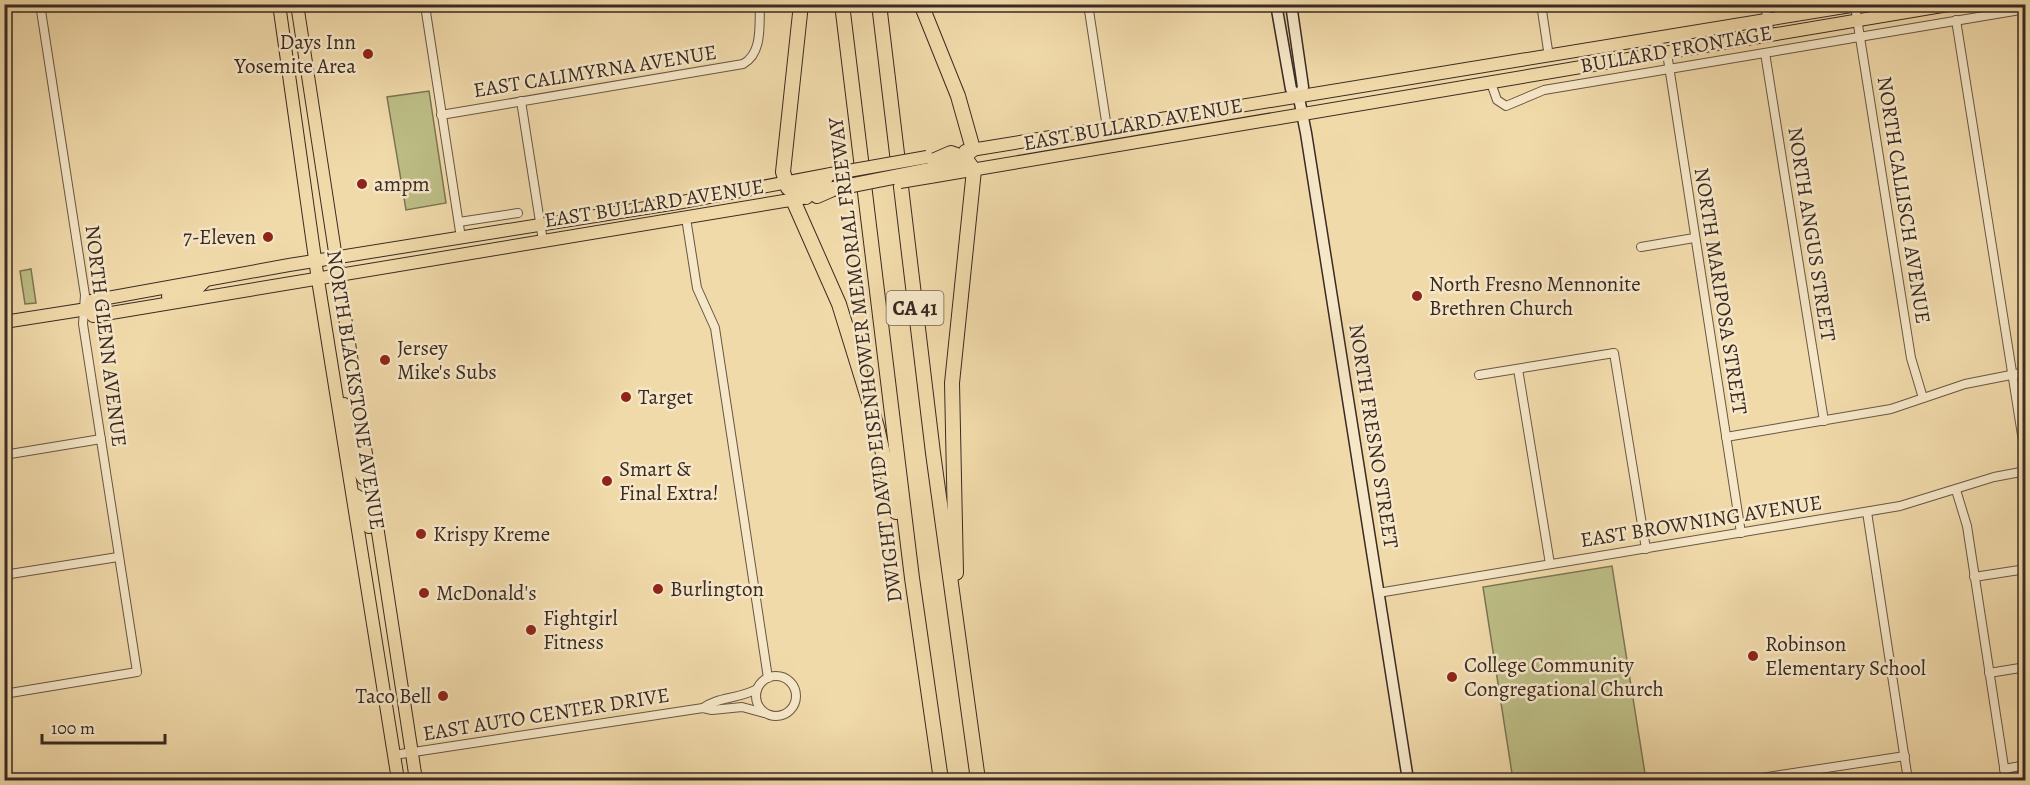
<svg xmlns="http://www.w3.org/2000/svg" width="2030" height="785" viewBox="0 0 2030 785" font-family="Alegreya,serif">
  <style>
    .green { fill: #bdbe86; stroke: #7c7454; stroke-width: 1.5 }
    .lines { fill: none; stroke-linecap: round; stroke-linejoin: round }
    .minor-casing { stroke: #685645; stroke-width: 10 }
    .secondary-casing { stroke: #3a2a23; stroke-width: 13 }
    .primary-casing { stroke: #3a2a23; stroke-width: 14 }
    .motorway-casing { stroke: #3a2a23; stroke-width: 16 }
    .minor { stroke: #f6e7c8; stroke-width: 8 }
    .secondary { stroke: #f6e7c8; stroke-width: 10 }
    .primary { stroke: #f1daaa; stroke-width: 12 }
    .motorway { stroke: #f1daaa; stroke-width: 14 }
    .primary-bridge-casing { stroke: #3a2a23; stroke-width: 14; stroke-linecap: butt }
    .motorway-bridge-casing { stroke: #3a2a23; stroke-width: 16; stroke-linecap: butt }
    .primary-bridge { stroke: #f1daaa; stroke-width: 12 }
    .motorway-bridge { stroke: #f1daaa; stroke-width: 14 }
    .poi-dot { fill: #8f2418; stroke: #f6e7c8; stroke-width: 2 }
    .labels { text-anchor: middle; stroke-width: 5; stroke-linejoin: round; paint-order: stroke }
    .shield { fill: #f6e7c8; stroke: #726354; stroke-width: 1.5 }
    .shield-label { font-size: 20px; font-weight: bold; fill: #3a2a23 }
    .poi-label { font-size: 21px; fill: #3a2a23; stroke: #f6e7c8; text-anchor: start }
    .street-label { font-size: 21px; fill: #3a2a23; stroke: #f6e7c8 }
  </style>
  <rect width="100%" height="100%" fill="#f1daaa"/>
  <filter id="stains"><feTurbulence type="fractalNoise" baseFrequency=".00333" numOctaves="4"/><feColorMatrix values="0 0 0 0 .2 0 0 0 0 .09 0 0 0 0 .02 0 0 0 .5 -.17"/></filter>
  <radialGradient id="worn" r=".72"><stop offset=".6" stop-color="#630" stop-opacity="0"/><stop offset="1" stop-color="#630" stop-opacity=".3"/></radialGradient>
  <g class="green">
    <path d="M429,91L446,203L406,210L387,97Z"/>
    <path d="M31,269L36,303L25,304L20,271Z"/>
    <path d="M1612,566L1646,780H1513L1483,587Z"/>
  </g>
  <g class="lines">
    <defs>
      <g id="minor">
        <path d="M431,4L426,12L461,238"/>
        <path d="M1088,4L1107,128"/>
        <path d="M1541,4L1549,57"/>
        <path d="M1765,4L1770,36"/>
        <path d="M1855,6L1911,358L1923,398"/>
        <path d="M1956,20L2026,460"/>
        <path d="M1667,53L1741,533"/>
        <path d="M1765,53L1824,421"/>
        <path d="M1491,83L1497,100L1506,106L1544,90L2026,9"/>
        <path d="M521,101L543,241"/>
        <path d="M441,115L743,64C763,53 759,25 760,4"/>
        <path d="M686,218L697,288L715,328L768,678"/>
        <path d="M459,222L518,213"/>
        <path d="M1641,247L1694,238"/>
        <path d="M1518,369L1550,564"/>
        <path d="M1479,375L1614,353L1646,549"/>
        <path d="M1726,437L1891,409L1965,384L2026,372"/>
        <path d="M4,455L101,439"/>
        <path d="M1956,490L1967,526L2006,780"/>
        <path d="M1867,512L1908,780"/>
        <path d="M4,575L118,557"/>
        <path d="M1974,577L2026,569"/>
        <path d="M1378,593L1900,506L1994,477L2026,471"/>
        <path d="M1989,673L2026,667"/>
        <circle cx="776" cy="696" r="20"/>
        <path d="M4,694L137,672L83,324L85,295L40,4"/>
        <path d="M703,708C717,697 739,699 757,689"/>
        <path d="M394,755L703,708L712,710L742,707L764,713"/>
        <path d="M2004,769L2026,765"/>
        <path d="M1748,780L1905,756"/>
      </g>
      <g id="secondary">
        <path d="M1276,4L1291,89L1299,98L1306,133L1408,780"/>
        <path d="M1291,4L1303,87L1299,98"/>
      </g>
      <g id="primary">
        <path d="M279,4L318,280L398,780"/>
        <path d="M297,4L416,780"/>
        <path d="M965,151L1863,4"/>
        <path d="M930,177L1954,4"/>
        <path d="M168,296L196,290L204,282"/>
        <path d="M87,309L93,316L802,198"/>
        <path d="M87,309L91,301L289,265L677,203L831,174"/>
        <path d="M4,322L87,309"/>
        <path d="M344,404L359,471L363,478L370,481"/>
        <path d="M353,494C368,498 367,515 369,527"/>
      </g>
      <g id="motorway">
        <path d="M801,4L783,172L788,188L806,197"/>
        <path d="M842,4L912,578L941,780"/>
        <path d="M879,4L933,453L978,780"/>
        <path d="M921,4L958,96L973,149L959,162L929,170"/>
        <path d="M928,163L951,153L965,158L974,170L952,383L956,573"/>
        <path d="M832,182C818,185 798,184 793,200L839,304L877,427L896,512"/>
        <path d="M817,196L833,189"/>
      </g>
    </defs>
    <use href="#minor" class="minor-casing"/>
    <use href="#secondary" class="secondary-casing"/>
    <use href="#primary" class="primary-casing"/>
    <use href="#motorway" class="motorway-casing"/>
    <use href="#minor" class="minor"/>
    <use href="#secondary" class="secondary"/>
    <use href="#primary" class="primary"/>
    <use href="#motorway" class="motorway"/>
    <defs>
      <g id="primary-bridge">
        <path d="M831,174L927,157"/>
        <path d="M900,182L930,177"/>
      </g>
      <path id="motorway-bridge" d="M833,189L929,170"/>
    </defs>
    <use href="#primary-bridge" class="primary-bridge-casing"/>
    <use href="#motorway-bridge" class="motorway-bridge-casing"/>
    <use href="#primary-bridge" class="primary-bridge"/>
    <use href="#motorway-bridge" class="motorway-bridge"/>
  </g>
  <g class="poi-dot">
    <circle cx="368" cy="54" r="6"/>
    <circle cx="362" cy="184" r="6"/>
    <circle cx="268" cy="237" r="6"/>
    <circle cx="1417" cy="296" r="6"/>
    <circle cx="385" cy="360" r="6"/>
    <circle cx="626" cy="397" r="6"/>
    <circle cx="607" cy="481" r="6"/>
    <circle cx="421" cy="534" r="6"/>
    <circle cx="658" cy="589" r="6"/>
    <circle cx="424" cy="593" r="6"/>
    <circle cx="531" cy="630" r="6"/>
    <circle cx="1753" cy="656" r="6"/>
    <circle cx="1452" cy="677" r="6"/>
    <circle cx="443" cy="696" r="6"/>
  </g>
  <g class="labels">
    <rect class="shield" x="886.5" y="291" width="57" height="34" rx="4.5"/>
    <g class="shield-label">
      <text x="915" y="315">CA 41</text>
    </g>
    <g class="poi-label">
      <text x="356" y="49" text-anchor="end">Days Inn<tspan x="356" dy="24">Yosemite Area</tspan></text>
      <text x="374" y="191">ampm</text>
      <text x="256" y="244" text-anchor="end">7-Eleven</text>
      <text x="1429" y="291">North Fresno Mennonite<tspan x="1429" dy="24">Brethren Church</tspan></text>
      <text x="397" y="355">Jersey<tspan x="397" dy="24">Mike's Subs</tspan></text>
      <text x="638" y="404">Target</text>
      <text x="619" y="476">Smart &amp;<tspan x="619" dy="24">Final Extra!</tspan></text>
      <text x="433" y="541">Krispy Kreme</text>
      <text x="670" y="596">Burlington</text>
      <text x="436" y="600">McDonald's</text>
      <text x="543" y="625">Fightgirl<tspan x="543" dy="24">Fitness</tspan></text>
      <text x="1765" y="651">Robinson<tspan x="1765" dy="24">Elementary School</tspan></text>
      <text x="1464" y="672">College Community<tspan x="1464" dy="24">Congregational Church</tspan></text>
      <text x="431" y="703" text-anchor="end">Taco Bell</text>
    </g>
    <g class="street-label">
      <text transform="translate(1676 49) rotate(-10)" y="7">BULLARD FRONTAGE</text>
      <text transform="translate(595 71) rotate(-9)" y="7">EAST CALIMYRNA AVENUE</text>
      <text transform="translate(1133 124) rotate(-10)" y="7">EAST BULLARD AVENUE</text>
      <text transform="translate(1904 200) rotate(81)" y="7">NORTH CALLISCH AVENUE</text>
      <text transform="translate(654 203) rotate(-9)" y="7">EAST BULLARD AVENUE</text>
      <text transform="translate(1812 234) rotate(81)" y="7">NORTH ANGUS STREET</text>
      <text transform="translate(1721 291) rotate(81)" y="7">NORTH MARIPOSA STREET</text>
      <text transform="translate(106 336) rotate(83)" y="7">NORTH GLENN AVENUE</text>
      <text transform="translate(865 360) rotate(-97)" y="7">DWIGHT DAVID EISENHOWER MEMORIAL FREEWAY</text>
      <text transform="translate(356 390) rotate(81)" y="7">NORTH BLACKSTONE AVENUE</text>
      <text transform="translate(1374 436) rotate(81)" y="7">NORTH FRESNO STREET</text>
      <text transform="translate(1701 521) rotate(-9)" y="7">EAST BROWNING AVENUE</text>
      <text transform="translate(546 714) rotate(-9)" y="7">EAST AUTO CENTER DRIVE</text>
    </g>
  </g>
  <rect width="2030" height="785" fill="none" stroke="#f1daaa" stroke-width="24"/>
  <rect x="6" y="6" width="2018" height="773" fill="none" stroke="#3a2a23" stroke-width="3"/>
  <rect x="12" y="12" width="2006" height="761" fill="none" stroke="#3a2a23" stroke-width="1.5"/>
  <path d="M42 734v9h123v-9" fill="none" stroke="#3a2a23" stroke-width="3"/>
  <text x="51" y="734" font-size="18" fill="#3a2a23" stroke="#f6e7c8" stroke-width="4.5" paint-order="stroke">100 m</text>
  <rect width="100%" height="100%" filter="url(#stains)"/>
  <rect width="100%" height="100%" fill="url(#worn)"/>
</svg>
